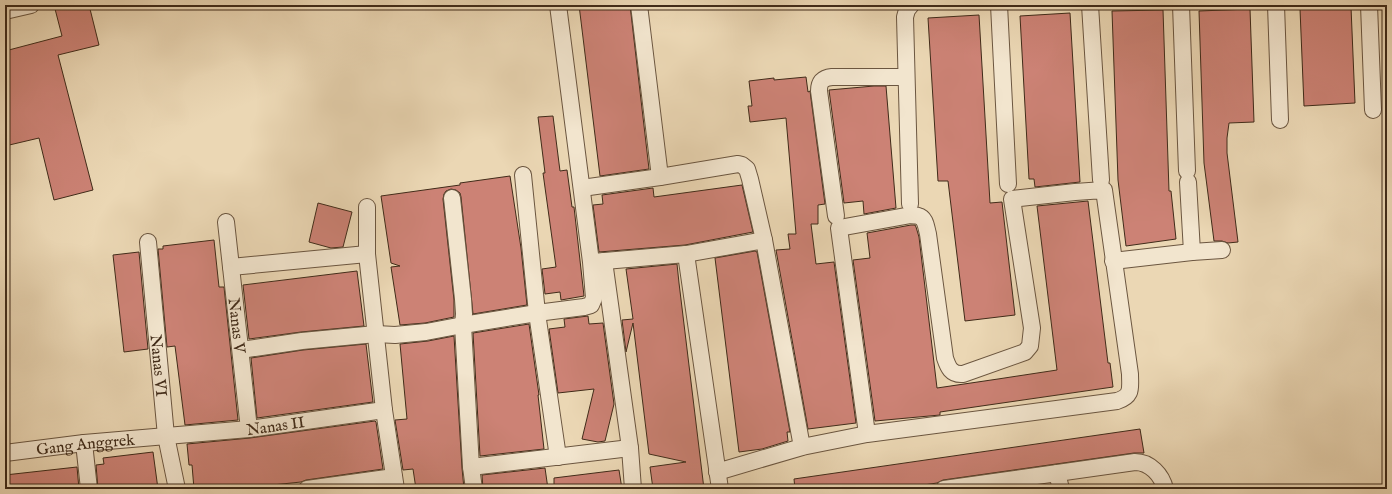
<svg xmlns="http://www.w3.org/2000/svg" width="1392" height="494" viewBox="0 0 1392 494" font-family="'IM FELL English',serif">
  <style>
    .building { fill: #cc8275; stroke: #402b19 }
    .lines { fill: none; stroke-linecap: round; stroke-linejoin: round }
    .minor-casing { stroke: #6b5640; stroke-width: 18 }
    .minor { stroke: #f2e5ce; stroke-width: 16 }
    .labels { text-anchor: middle; stroke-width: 3; stroke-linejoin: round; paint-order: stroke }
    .street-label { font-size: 16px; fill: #402b19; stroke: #f2e5ce }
  </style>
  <rect width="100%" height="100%" fill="#ebd7b4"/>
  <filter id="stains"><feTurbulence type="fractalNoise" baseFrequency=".005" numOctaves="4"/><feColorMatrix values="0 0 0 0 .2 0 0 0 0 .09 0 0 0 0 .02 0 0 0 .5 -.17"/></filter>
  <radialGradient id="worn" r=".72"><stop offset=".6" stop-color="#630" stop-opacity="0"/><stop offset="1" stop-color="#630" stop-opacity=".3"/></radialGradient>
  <g class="building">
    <path d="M54,5H89L99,45L58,55L93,190L54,200L39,138L5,146V51L62,36Z"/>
    <path d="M579,5H630L649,169L600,176Z"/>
    <path d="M1351,7L1355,103L1304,106L1300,9Z"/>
    <path d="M1250,9L1254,122L1229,123L1227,138V153L1238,242L1228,243L1222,241H1214L1208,194L1204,163L1199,11Z"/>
    <path d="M1163,10L1169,191H1171L1176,239L1126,246L1118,180L1112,11Z"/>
    <path d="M1070,13L1080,182L1035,187L1034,179H1029L1020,16Z"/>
    <path d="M979,15L990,203L1002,202L1015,315L965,321L948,181H938L928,18Z"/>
    <path d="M806,77L808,92L810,91L825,204L818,205V224H811L816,264L834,262L856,423L808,429L776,250L790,249L788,234H796L786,118L750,122L748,106H752L749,81L774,78V80Z"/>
    <path d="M874,86H886L896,208L864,214L863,201L844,203L829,90Z"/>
    <path d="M553,116L560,171L567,170L572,207H574L584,296L561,300L560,292L545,294L542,269L556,267L543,173H545L538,117Z"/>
    <path d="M510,176L521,248L527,305L473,314L461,197L460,193L456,190L451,189L446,191L444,194L443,199L454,300V317L425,323L400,325L391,267L400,266L391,263L381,196L460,185V183Z"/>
    <path d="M742,185L753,232L685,245L599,252L593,205L603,204L602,195L653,188L654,197Z"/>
    <path d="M1088,201L1108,363H1110L1113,387L940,412V415L875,421L853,260L870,258L867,233L911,225H915L916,227L919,237L937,388L998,379L1057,370L1037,206Z"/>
    <path d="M318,203L352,212L343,247L331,248L309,242Z"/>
    <path d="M214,240L219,287H224L238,420L185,425L175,346L167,347L158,249H163V246Z"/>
    <path d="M755,251L757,252L790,432H787L788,441L762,449L739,452L715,258Z"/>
    <path d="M139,252L148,349L124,352L113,255Z"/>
    <path d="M677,264L679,283L704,489H653L650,467L686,462L649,454L633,323L626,352L622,320L633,319L626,269Z"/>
    <path d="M357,271L364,326L301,332L249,339L243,285Z"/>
    <path d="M588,316L589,324L603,323L614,404L605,441L598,442L582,439L594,389L558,393L549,329L565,327L564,319Z"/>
    <path d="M529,324L539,395H538L544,449L480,456L473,333Z"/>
    <path d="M454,336L462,468L464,489H416L413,469L403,470L395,420L407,419L400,344L428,341Z"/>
    <path d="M366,344L373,402L257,418L251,358L303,350Z"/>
    <path d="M375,421L376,422L383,469L306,480L301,482L234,489H194L192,465H189L187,444L250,438Z"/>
    <path d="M1140,429L1144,453H1134L943,480L937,483L897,489H795L794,479Z"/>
    <path d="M153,452L158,489H98L96,465L104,464L103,458Z"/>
    <path d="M77,467L79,489H5V475Z"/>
    <path d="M545,468L548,489H483L482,475Z"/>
    <path d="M619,470L622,489H554V478Z"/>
    <path d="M1038,485L1039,489H1012Z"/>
  </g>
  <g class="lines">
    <defs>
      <g id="minor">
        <path d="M639,5L660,177"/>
        <path d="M999,5L1008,184"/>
        <path d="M1090,5L1101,180"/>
        <path d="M1181,5L1187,171"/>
        <path d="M1276,5L1280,120"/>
        <path d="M1369,5L1373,110"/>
        <path d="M5,11L31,5"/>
        <path d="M523,175L537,313L558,457"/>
        <path d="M1188,182L1192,252"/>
        <path d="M582,188L660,177L738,164L742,165L747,169L750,179L764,240L802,447"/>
        <path d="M452,198L463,299L464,314L463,325L471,467L474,489"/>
        <path d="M910,204L905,17L907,10L911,5"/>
        <path d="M367,207V254L384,410L396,489"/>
        <path d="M836,216L819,91C819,81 823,78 832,77H906"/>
        <path id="s1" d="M226,222L249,429"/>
        <path id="s2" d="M148,242L166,436L177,489"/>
        <path d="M686,254L720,489"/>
        <path d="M604,261L630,448L633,489"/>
        <path d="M1113,261L1192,252L1222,250"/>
        <path d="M593,262L686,254L764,240"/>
        <path d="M231,267L367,254"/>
        <path d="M241,350L302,341L376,334L395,335L426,332L463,325L537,313L584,307L591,305L594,298L591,262L558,5"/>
        <path d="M84,443L89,489"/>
        <path id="s3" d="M5,453L84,443L249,429L384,410"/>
        <path d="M471,467L630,448"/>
        <path d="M717,472L802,447L867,434L1117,401C1133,396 1130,388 1130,374L1104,190L1075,192L1012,199L1032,328L1030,346L1025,352L963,374C951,375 948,367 945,358L928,234C926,227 926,218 918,216C916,215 913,216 911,215L839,228L867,434"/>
        <path d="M1057,473L1061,489"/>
        <path d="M307,489L394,477"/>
        <path d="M944,489L1135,462C1150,462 1162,475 1165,489"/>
      </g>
    </defs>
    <use href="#minor" class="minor-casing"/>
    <use href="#minor" class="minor"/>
  </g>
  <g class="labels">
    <g class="street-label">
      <text dy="6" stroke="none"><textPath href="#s1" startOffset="104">Nanas V</textPath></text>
      <text dy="6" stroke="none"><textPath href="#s2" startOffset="124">Nanas VI</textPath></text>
      <text dy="6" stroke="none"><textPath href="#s3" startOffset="272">Nanas II</textPath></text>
      <text dy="6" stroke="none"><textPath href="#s3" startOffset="81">Gang Anggrek</textPath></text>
    </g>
  </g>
  <rect width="1392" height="494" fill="none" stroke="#ebd7b4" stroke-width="20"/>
  <rect x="6" y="6" width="1380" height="482" fill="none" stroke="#402b19" stroke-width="2"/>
  <rect x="10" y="10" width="1372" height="474" fill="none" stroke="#402b19"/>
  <rect width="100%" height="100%" filter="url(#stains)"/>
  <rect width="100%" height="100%" fill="url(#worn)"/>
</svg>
